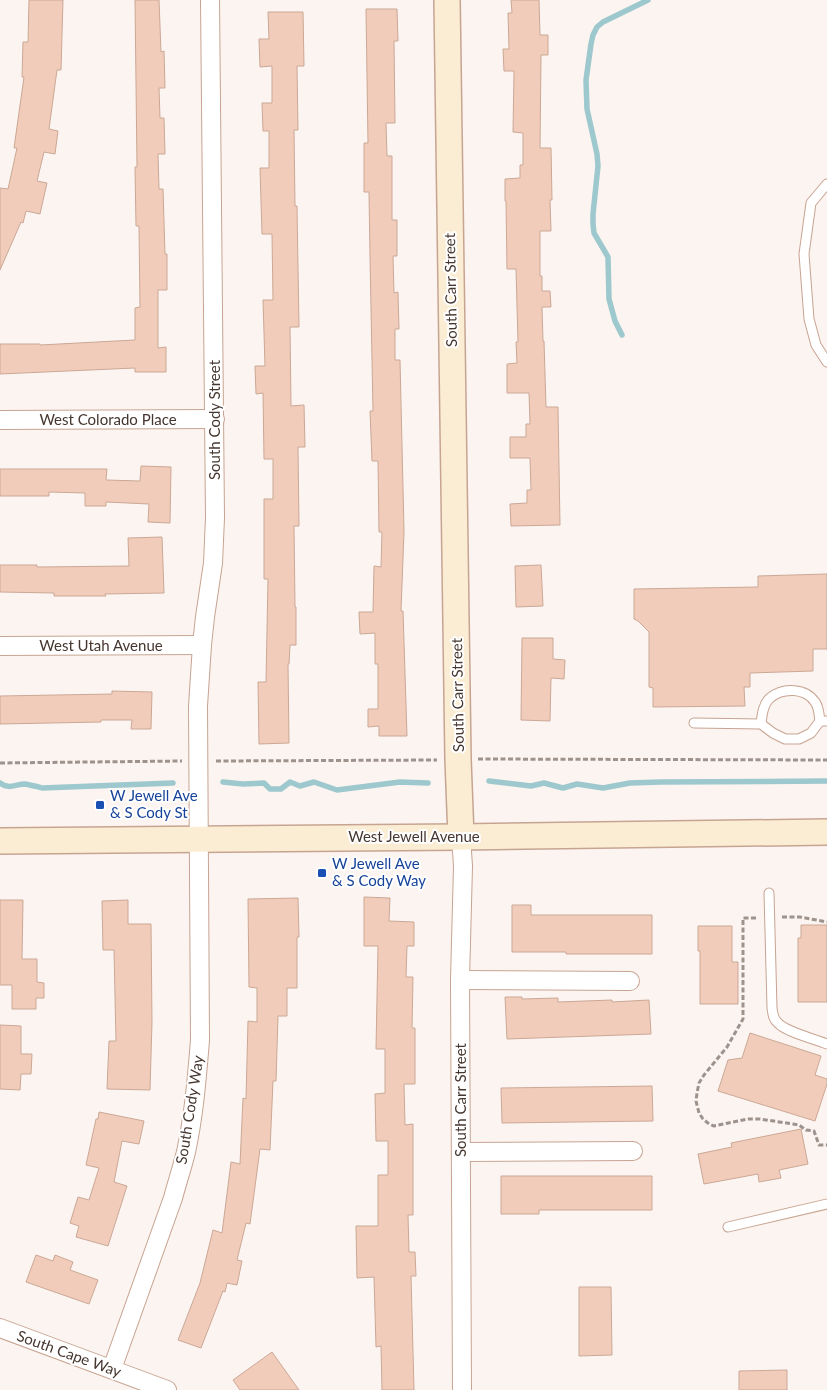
<svg xmlns="http://www.w3.org/2000/svg" width="827" height="1390" viewBox="0 0 827 1390" font-family="Lato,sans-serif">
  <style>
    .lines { fill: none; stroke-linecap: round; stroke-linejoin: round }
    .stream { stroke: #9dc8cd; stroke-width: 5.5 }
    .building { fill: #f1ccba; stroke: #cba896 }
    .lane-casing { stroke: #c7a492; stroke-width: 11 }
    .street-casing { stroke: #c7a492; stroke-width: 20 }
    .secondary-casing { stroke: #c7a492; stroke-width: 28 }
    .path { stroke: #9e928d; stroke-width: 3; stroke-dasharray: 5 2.5; stroke-linecap: butt }
    .lane { stroke: #fff; stroke-width: 9 }
    .street { stroke: #fff; stroke-width: 18 }
    .secondary { stroke: #faedd3; stroke-width: 25 }
    .transit-dot { fill: #1a4fb4; stroke: #fff; stroke-width: 2 }
    .labels { text-anchor: middle; stroke-width: 4; stroke-linejoin: round; paint-order: stroke }
    .street-label { font-size: 15px; fill: #45362f; stroke: #fff }
    .transit-label { font-size: 15px; fill: #164399; stroke: #fff; text-anchor: start }
  </style>
  <rect width="100%" height="100%" fill="#fcf4f0"/>
  <g class="lines">
    <g class="stream">
      <path d="M622,335L615,321L609,299L608,257L594,233L593,224V214L598,166L597,154L587,109L586,80L591,44L593,35L597,27L603,22L648,0"/>
      <path d="M489,781L531,786L544,783L563,788L577,784L603,788L630,783L660,782L827,781"/>
      <path d="M223,782L243,784L264,783L270,789H281L290,782L300,786L314,782L337,790L400,782L428,783"/>
      <path d="M0,783C9,790 15,784 25,784C30,785 36,786 42,788L173,783"/>
    </g>
  </g>
  <g class="building">
    <path d="M29,0H63L61,70H57L49,129L58,131L55,154L44,152L37,181L47,183L40,214L26,211L23,223L21,222L0,270V188L8,189L17,148H14L24,77H22L23,42H28Z"/>
    <path d="M135,0H159L161,52L164,51L165,88H159L160,118H164L165,154H158L159,189H163L165,254H167V290H158V348L166,347V372H135V368L0,374V344H40V345L135,340V308L140,307L139,226H136L135,167H137Z"/>
    <path d="M511,0H539L540,35H548V55H541L540,148H551L552,200H550L551,231H540V276H542V291H550L551,307H542L543,341H544L546,407H558L560,525L511,526L510,504L527,503V490H531L530,458H510V437H526V424H530L529,393H507V364L517,363L516,342H518L516,269H507L506,201H505V179L520,178V165H523V133L513,132L514,71H504L503,49H509L508,13H512Z"/>
    <path d="M366,9H397L398,41H394L395,123H386L387,156H392V220H397V256H393L394,293L398,292L399,329H395V360H400L404,531L401,611H403L407,736H379V726L368,727V709H378V664H375V633L360,634L359,612H373L374,566L381,567L382,532H379L378,461H372L370,411H373L370,257L369,192H364V143H368Z"/>
    <path d="M268,12H303L304,66H297L298,130H294L295,206H297L299,327H290L291,406L304,405L305,447H298L299,526H294L295,607H296V645H290L289,664H288L289,743L259,744L258,682H266L268,579H264V499H273V459H264L263,393L256,394L255,366H265L263,300H273L272,234H262L260,168H269V131H263L262,103H272V66L260,67L259,39H269Z"/>
    <path d="M141,466L171,467L170,523L148,522L149,504L106,502V506H85V493L49,492V496H0V469H107L106,480L140,481Z"/>
    <path d="M162,537L164,593L105,594L106,596H54V593L0,592V565H37V567L129,566L128,538Z"/>
    <path d="M541,565L543,606L516,607L515,566Z"/>
    <path d="M827,574V649H813V671L750,673V687H744L745,706L653,707V688L649,687V632L638,621L634,619V589L758,587V576Z"/>
    <path d="M522,638H553V659L565,660L564,679L551,678L550,721L521,720Z"/>
    <path d="M112,691L152,692L151,729H131L132,720H101V722L0,724V696L112,694Z"/>
    <path d="M364,897L390,898L389,921L414,922V946H407L406,977H413L412,1028H415V1084H404L405,1125L413,1124V1215H408L409,1252H415L416,1276H411L414,1390H382L381,1346L376,1347L374,1277L357,1278L356,1226H378V1175H388V1141H376L375,1094L385,1093V1049H376L378,946H364Z"/>
    <path d="M298,898L299,937H297V988H287V1016H278L276,1081H273L270,1150L260,1149L250,1224L246,1223L237,1260L242,1261L237,1285L227,1283L225,1292L223,1291L201,1348L178,1340L200,1283L213,1230L222,1233L231,1162L240,1164L243,1098L246,1099L248,1021L257,1022V988L249,987L248,899Z"/>
    <path d="M0,900H23L22,959H37V982L44,983V998H36V1009H12V985H0Z"/>
    <path d="M128,900V924H151L152,1022L150,1090L107,1089L109,1041H116L114,950H103L102,901Z"/>
    <path d="M512,905H531V915H652V954H566V952H512Z"/>
    <path d="M801,925H827V1002H798V938H801Z"/>
    <path d="M698,926H732V962H738V1004H700V951H698Z"/>
    <path d="M505,997H522V999L558,998V1002L612,1000V1002L649,1000L651,1034L507,1039Z"/>
    <path d="M0,1025L21,1026V1054H32L31,1074H21L20,1090L0,1089Z"/>
    <path d="M750,1033L821,1056L815,1075L827,1079V1084L815,1121L718,1091L728,1060L742,1058Z"/>
    <path d="M652,1086L653,1121L502,1123L501,1088Z"/>
    <path d="M99,1112L144,1121L139,1144L122,1141L114,1182L127,1186L108,1246L76,1237L79,1226L70,1223L78,1197L89,1200L99,1168L86,1165L96,1119H98Z"/>
    <path d="M801,1129L808,1164L779,1170L781,1178L759,1182L758,1174L704,1184L698,1154L732,1147L731,1143Z"/>
    <path d="M501,1176H652V1210H539V1214H501Z"/>
    <path d="M36,1255L53,1261L55,1255L73,1262L70,1270L98,1280L89,1304L26,1282Z"/>
    <path d="M579,1287H611L612,1355L579,1356Z"/>
    <path d="M272,1352L299,1390H240L233,1380Z"/>
    <path d="M787,1370V1390H739V1371Z"/>
  </g>
  <g class="lines">
    <defs>
      <g id="lane">
        <path d="M827,184L811,203L804,254L809,319L816,345L827,362"/>
        <path d="M694,723L761,724L773,733L785,739H799L811,733L820,721H827"/>
        <path d="M761,724C762,715 763,704 770,698C783,687 806,688 815,702C819,707 819,715 820,721"/>
        <path d="M769,893L772,1008C773,1014 773,1019 778,1023C786,1032 815,1039 827,1044"/>
        <path d="M728,1227L827,1204"/>
      </g>
      <g id="street">
        <path d="M0,420L215,419"/>
        <path d="M0,646L202,645"/>
        <path d="M461,837L463,866L460,980L462,1390"/>
        <path d="M460,980L630,981"/>
        <path d="M461,1152L633,1151"/>
        <path d="M0,1328L167,1390"/>
        <path d="M112,1369L173,1198C177,1183 182,1168 186,1152C194,1115 197,1077 200,1040L198,706L202,645L205,617L213,563L215,518L210,0"/>
      </g>
      <g id="secondary">
        <path d="M447,0L458,759L461,837"/>
        <path d="M0,841L461,837L827,832"/>
      </g>
    </defs>
    <use href="#lane" class="lane-casing"/>
    <use href="#street" class="street-casing"/>
    <use href="#secondary" class="secondary-casing"/>
    <g class="path">
      <path d="M478,759L827,760"/>
      <path d="M216,761L437,760"/>
      <path d="M0,763L182,761"/>
      <path d="M782,917H800L827,922"/>
      <path d="M756,918H743V1019L727,1047L704,1075L699,1083L697,1093L696,1101L699,1113L703,1119L709,1124L714,1126L748,1119H760L793,1124L799,1125L806,1130L814,1131L819,1145H827"/>
    </g>
    <use href="#lane" class="lane"/>
    <use href="#street" class="street"/>
    <use href="#secondary" class="secondary"/>
  </g>
  <g class="transit-dot">
    <rect x="95" y="800" width="10" height="10" rx="2.5"/>
    <rect x="317" y="868" width="10" height="10" rx="2.5"/>
  </g>
  <g class="labels">
    <g class="street-label">
      <text transform="translate(451 290) rotate(-91)" y="5">South Carr Street</text>
      <text x="108" y="425">West Colorado Place</text>
      <text transform="translate(215 420) rotate(-90)" y="5">South Cody Street</text>
      <text x="101" y="651">West Utah Avenue</text>
      <text transform="translate(458 695) rotate(-91)" y="5">South Carr Street</text>
      <text x="414" y="842">West Jewell Avenue</text>
      <text transform="translate(461 1100) rotate(-90)" y="5">South Carr Street</text>
      <text transform="translate(190 1110) rotate(-81)" y="5">South Cody Way</text>
      <text transform="translate(69 1354) rotate(20)" y="5">South Cape Way</text>
    </g>
    <g class="transit-label">
      <text x="110" y="801">W Jewell Ave<tspan x="110" dy="17">&amp; S Cody St</tspan></text>
      <text x="332" y="869">W Jewell Ave<tspan x="332" dy="17">&amp; S Cody Way</tspan></text>
    </g>
  </g>
</svg>
